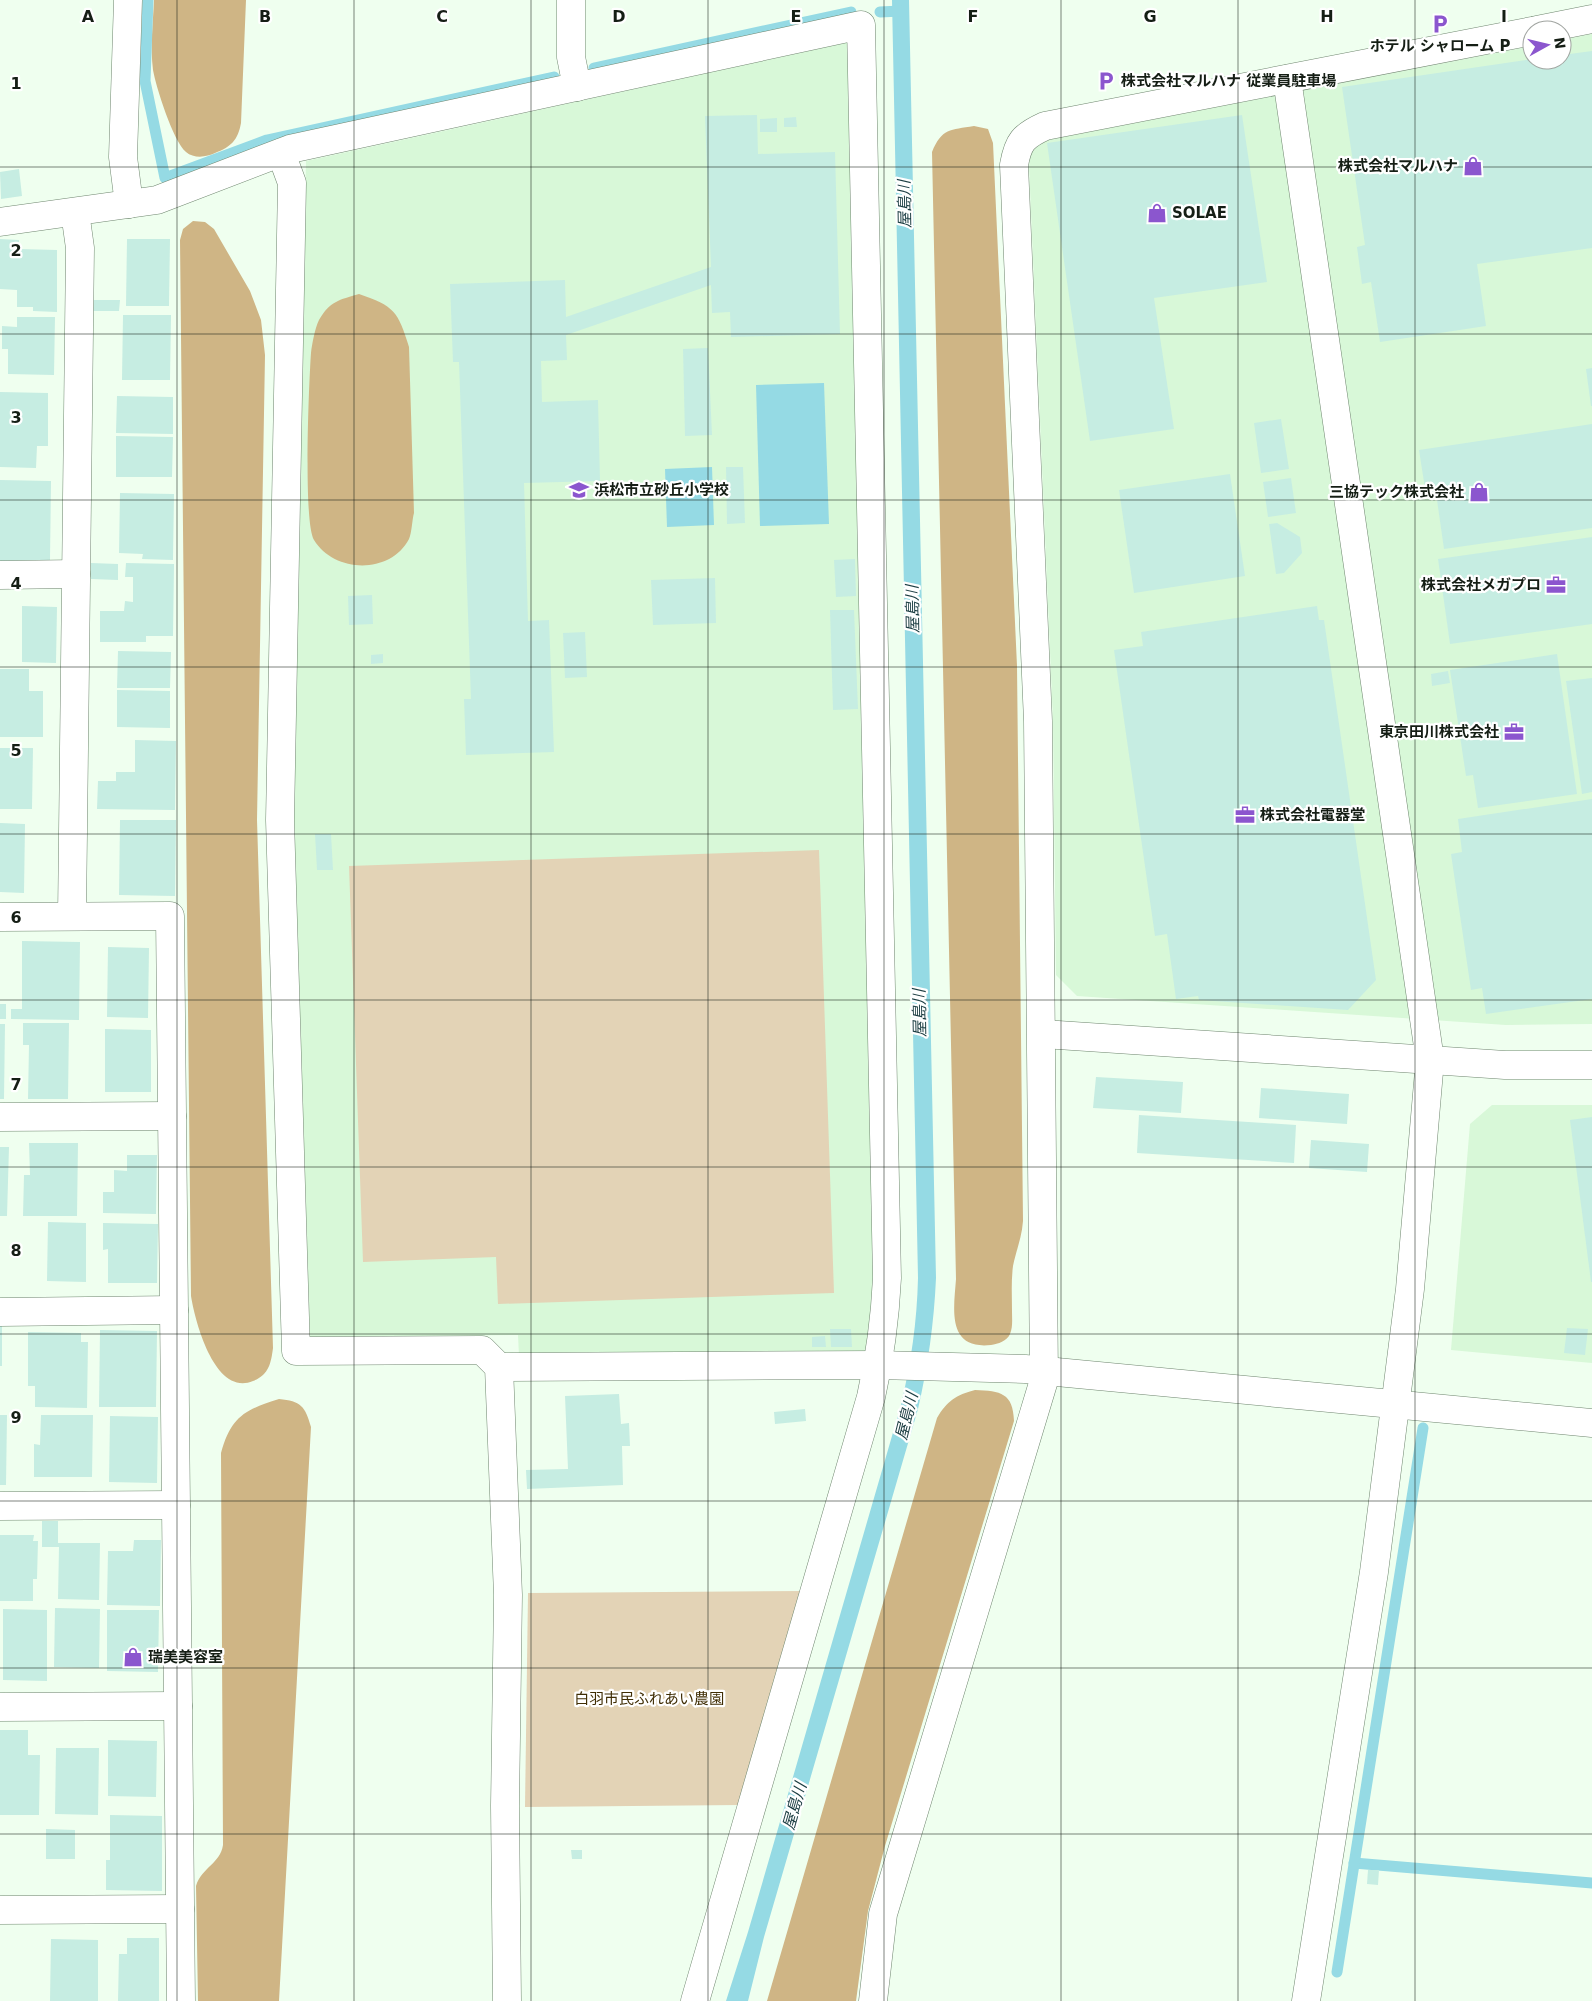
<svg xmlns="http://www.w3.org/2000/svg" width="1592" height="2001" viewBox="0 0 1592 2001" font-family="'DejaVu Sans','Noto Sans JP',sans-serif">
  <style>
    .built { fill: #d8f8d8 }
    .green { fill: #e3d3b6 }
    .forest { fill: #cfb585 }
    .water { fill: #95dae4 }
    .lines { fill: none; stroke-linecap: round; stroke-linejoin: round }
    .stream { stroke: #95dae4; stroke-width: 11 }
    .building { fill: #c6ede2 }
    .minor-casing { stroke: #6f866f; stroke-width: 29 }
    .minor { stroke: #fff; stroke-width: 28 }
    .grid { fill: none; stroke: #151e15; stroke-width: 1; stroke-opacity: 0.55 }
    .labels { text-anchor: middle; stroke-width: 4.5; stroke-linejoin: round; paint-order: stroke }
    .poi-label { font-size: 15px; font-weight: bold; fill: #151e15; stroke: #fff; text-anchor: start }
    .park-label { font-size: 15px; fill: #402e05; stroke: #fff }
    .water-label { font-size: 16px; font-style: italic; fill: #1a3c41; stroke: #fff }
    .grid-label { font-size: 16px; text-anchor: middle; font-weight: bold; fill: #151e15; stroke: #fff; stroke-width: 4.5; stroke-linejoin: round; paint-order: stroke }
  </style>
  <rect width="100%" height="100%" fill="#efffef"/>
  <g class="built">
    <path d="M1592,34V1024L1506,1025L1077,996L1056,975L1053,720L1029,166L1031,153L1038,146L1048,140L1532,46V60H1562V40Z"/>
    <path d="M850,42L875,1278L869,1353L519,1356L518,1335L310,1337L294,819L306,161Z"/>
    <path d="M1492,1105H1592V1363L1451,1350L1470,1124Z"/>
  </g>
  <g class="green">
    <path d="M819,850L834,1293L498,1304L496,1257L363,1262L349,866Z"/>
    <path d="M803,1591L740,1805L525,1807L528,1593Z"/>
  </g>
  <g class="forest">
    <path d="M154,0H246L241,123C238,140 231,147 215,153C207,157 194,159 186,152C173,141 156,87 153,70C150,47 153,23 154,0Z"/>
    <path d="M974,126L988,129L993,143L1017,666L1023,1221C1022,1237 1016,1251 1013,1266C1011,1281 1012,1297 1012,1312C1012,1319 1013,1327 1010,1334C1007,1341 998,1344 991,1345C946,1350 954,1308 956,1279L932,152C942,128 950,130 974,126Z"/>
    <path d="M193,221L205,222L214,229L250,291L261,320L265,355L257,820L273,1348C271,1363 269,1375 253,1381C215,1397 195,1322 191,1296L180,240L183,229Z"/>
    <path d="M359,294C394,306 398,311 409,347L414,513C412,520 412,532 409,539C390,575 334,573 314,540C303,522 309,381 311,353C312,344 315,328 319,320C330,301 339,300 359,294Z"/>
    <path d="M975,1390C1001,1391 1013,1393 1014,1421L885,1846L868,1911L856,2001H767L937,1418C947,1401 956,1395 975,1390Z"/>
    <path d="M279,1399C301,1401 305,1406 311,1427L279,2001H198L196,1886C202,1867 220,1864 223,1845L221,1453C231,1417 244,1410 279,1399Z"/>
  </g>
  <g class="water">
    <path d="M892,0H909L936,1278C934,1323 928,1365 918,1409L764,1937L748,2001H726L748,1932L901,1405C911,1363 917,1322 918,1278Z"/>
    <path d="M824,383L829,524L760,526L756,385Z"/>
    <path d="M712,467L714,525L667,527L665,469Z"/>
  </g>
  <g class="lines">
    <g class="stream">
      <path d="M148,0L145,81L165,178L267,140L554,77"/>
      <path d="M880,12L901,11"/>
      <path d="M594,68L851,12"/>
      <path d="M1354,1863L1592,1883"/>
      <path d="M1337,1972L1423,1428"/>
    </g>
  </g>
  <g class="building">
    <path d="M1592,51V248L1477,264L1486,326L1380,342L1371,282L1362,284L1357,247L1365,245L1342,87L1532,59L1562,60V55Z"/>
    <path d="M757,115L758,154L835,152L840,334L731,337L730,312L712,313L711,285L566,335L567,360L541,361L542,402L598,400L600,481L524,483L528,621L549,620L554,752L466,755L464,699H471L459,362H453L450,284L565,280L566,317L711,267L705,116Z"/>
    <path d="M1242,115L1267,282L1154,298L1174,429L1090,441L1047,143Z"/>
    <path d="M796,117L797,127H784V118Z"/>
    <path d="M777,118V132H760V119Z"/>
    <path d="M19,169L22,196L1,199L0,172Z"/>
    <path d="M0,239L19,240V249L57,250V312L33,311V307H17V290L0,289Z"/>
    <path d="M127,239H170L169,306H126Z"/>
    <path d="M93,300H120L119,311H93Z"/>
    <path d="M123,315H171L170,380H122Z"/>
    <path d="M17,317H55L54,375L8,374V349H2V326L17,327Z"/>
    <path d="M708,348L712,435L685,436L683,349Z"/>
    <path d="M1592,368V406H1591L1586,369Z"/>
    <path d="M0,392L48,393V446H37L36,468L0,467Z"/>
    <path d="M117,396L173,397V434L116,433Z"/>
    <path d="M1281,419L1289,469L1261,473L1254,423Z"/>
    <path d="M1592,424V528L1444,549L1436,493L1426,495L1419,450Z"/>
    <path d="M116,436L173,437L172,477H116Z"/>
    <path d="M726,467H743L745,523L727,524Z"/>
    <path d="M1230,474L1245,576L1134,593L1119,490Z"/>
    <path d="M1291,478L1296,513L1268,517L1263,482Z"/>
    <path d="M0,480L51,481L50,561H0Z"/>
    <path d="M120,493L174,494L173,560L142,559L143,554L119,553Z"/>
    <path d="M1277,523L1300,537L1302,553L1284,573L1276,574L1269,524Z"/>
    <path d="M1592,537V624L1450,644L1438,559Z"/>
    <path d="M855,559L856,596L836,597L834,560Z"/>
    <path d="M91,563L118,564V580L91,579Z"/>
    <path d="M126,563L174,564L173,636H146V642H100V611H124L125,601L133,602V577H125Z"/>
    <path d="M715,578L716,623L653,625L651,580Z"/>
    <path d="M372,595L373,624L349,625L348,596Z"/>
    <path d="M22,606L57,607L56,663L22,662Z"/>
    <path d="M1317,606L1319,620H1324L1376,980L1348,1010L1199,1000L1198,996L1176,999L1167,934L1155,936L1114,650L1143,646L1141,632Z"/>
    <path d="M830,610H854L858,709L833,710Z"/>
    <path d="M585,632L587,677L565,678L563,633Z"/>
    <path d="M118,651L171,652L170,688H117Z"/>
    <path d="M383,654V663L371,664V655Z"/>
    <path d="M1557,654L1577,794L1478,808L1473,775L1466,776L1450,670Z"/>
    <path d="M0,669H29V691H43V737H0Z"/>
    <path d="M1448,671L1450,683L1432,686L1431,674Z"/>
    <path d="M1592,678V792L1582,794L1566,681Z"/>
    <path d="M117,690L170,691V728L117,727Z"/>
    <path d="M135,740L176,741L175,810L97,809L98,781H116V772H135Z"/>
    <path d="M0,748H33L32,809H0Z"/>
    <path d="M1592,799V999L1486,1014L1482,988L1471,990L1451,854L1462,852L1458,819Z"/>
    <path d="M120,820H176L175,896L119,895Z"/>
    <path d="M0,823L25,824L24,893L0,892Z"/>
    <path d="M315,834H331L333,870H317Z"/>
    <path d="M22,941L80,942L79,1020L11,1019V1009H22Z"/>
    <path d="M108,947L149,948L148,1018L107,1017Z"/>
    <rect x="0" y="1004" width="6" height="15"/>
    <path d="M23,1023H69L68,1099H28L29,1045H23Z"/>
    <path d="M0,1024H5L4,1099H0Z"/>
    <path d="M105,1029L151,1030V1092H105Z"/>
    <path d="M1096,1077L1183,1082L1181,1113L1093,1108Z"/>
    <path d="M1261,1088L1349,1094L1347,1124L1259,1118Z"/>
    <path d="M1139,1115L1296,1125L1294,1163L1137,1153Z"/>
    <path d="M1592,1117V1282H1591L1570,1120Z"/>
    <path d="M1311,1140L1369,1144L1367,1172L1309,1168Z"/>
    <path d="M29,1143H78L77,1216H23L24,1175H30Z"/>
    <path d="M0,1147H9L7,1216H0Z"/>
    <path d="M127,1155H157L156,1214L103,1213V1192H114V1170L127,1171Z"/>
    <path d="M48,1222L86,1223V1282L47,1281Z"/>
    <path d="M103,1223L158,1224L157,1283H108V1249L103,1250Z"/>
    <rect x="0" y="1326" width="2" height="40"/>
    <path d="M1567,1328L1588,1329L1585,1355L1564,1353Z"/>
    <path d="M830,1329H851L852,1347H831Z"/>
    <path d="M100,1330L157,1331L156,1407H99Z"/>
    <path d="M28,1332L81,1333V1342H88L87,1408L35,1407V1386H28Z"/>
    <path d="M825,1336L826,1347H812V1337Z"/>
    <path d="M619,1394L621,1424L629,1423L630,1446H622L623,1485L527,1489L526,1470L568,1469L565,1396Z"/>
    <path d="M805,1409L806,1421L775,1424L774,1412Z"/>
    <path d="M0,1415H7L6,1485H0Z"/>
    <path d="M41,1415H93L92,1477H34V1444L40,1445Z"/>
    <path d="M110,1416L158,1417L157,1483L109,1482Z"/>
    <path d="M42,1521H58V1543H100L99,1600L58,1599L59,1547H42Z"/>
    <path d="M0,1535H34L33,1541H38L37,1579H33V1601H0Z"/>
    <path d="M134,1540H161L160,1606L107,1605L108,1551H133Z"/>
    <path d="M55,1608L100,1609L99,1668L54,1667Z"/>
    <path d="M3,1609L47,1610V1681L3,1680Z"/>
    <path d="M107,1610H159L158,1672L107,1671Z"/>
    <path d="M0,1730H28V1755H40L39,1815H0Z"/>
    <path d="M108,1740L157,1741L156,1797L108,1796Z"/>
    <path d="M56,1748H99L98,1815L55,1814Z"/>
    <path d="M110,1815L162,1816V1891L106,1890V1860H110Z"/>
    <path d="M46,1829L75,1830V1859H46Z"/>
    <path d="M571,1850H582V1859H572Z"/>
    <path d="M1368,1870H1379L1378,1885L1367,1884Z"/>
    <path d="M127,1938H159V2001H118L119,1954H127Z"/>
    <path d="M51,1939L98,1940V2001H50Z"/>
  </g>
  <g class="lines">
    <defs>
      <g id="minor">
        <path d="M128,0L123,157L129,204"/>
        <path d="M571,0V57L577,87"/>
        <path d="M1537,30L1592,19"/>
        <path d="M1287,79L1430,1060L1410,1289L1374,1572L1306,2001"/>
        <path d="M281,153L292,183L280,820L296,1351L482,1350L499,1367L508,1595L505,1806L507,2001"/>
        <path d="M0,222L157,200L290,149L861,25L887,1278C885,1319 880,1357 871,1397L695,2001"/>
        <path d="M0,575L76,574"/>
        <path d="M72,916L80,248L75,212"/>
        <path d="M0,917L170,916L181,2001"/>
        <path d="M1043,1034L1505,1065H1592"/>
        <path d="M0,1117L172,1116"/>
        <path d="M0,1312L174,1310"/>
        <path d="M499,1367L878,1365L1025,1369L1592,1423"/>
        <path d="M0,1506L176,1505"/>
        <path d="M0,1707L178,1706"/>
        <path d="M0,1910L180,1909"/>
        <path d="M873,2001L883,1914L1044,1380L1038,721L1014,165C1018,142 1023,136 1045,126L1532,31"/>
      </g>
    </defs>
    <use href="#minor" class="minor-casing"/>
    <use href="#minor" class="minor"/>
  </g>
  <path class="grid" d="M177,0V2001M354,0V2001M531,0V2001M708,0V2001M884,0V2001M1061,0V2001M1238,0V2001M1415,0V2001M0,167H1592M0,334H1592M0,500H1592M0,667H1592M0,834H1592M0,1000H1592M0,1167H1592M0,1334H1592M0,1501H1592M0,1668H1592M0,1834H1592"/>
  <defs>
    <symbol id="parking-bare" viewBox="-9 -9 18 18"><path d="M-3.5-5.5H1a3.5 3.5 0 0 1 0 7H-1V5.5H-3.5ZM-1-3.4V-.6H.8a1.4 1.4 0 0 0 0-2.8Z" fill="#8b56ce" stroke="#fff" stroke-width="2.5" paint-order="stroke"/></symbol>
    <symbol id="shop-bare" viewBox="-9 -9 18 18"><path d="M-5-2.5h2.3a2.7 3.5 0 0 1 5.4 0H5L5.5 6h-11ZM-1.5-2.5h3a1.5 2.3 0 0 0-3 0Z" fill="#8b56ce" stroke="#fff" stroke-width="2.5" paint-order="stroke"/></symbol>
    <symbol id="school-bare" viewBox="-9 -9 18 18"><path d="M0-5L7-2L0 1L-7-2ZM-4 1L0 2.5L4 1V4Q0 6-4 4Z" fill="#8b56ce" stroke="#fff" stroke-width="2.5" paint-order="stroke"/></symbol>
    <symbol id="office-bare" viewBox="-9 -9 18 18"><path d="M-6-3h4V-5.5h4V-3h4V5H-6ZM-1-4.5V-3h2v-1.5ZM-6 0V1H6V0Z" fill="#8b56ce" stroke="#fff" stroke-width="2.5" paint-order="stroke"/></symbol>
  </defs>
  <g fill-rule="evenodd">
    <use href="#parking-bare" x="1426" y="10" width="28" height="28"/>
    <use href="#parking-bare" x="1092" y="67" width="28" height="28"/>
    <use href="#shop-bare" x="1459" y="152" width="28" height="28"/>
    <use href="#shop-bare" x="1143" y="199" width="28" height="28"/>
    <use href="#school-bare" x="565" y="476" width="28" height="28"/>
    <use href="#shop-bare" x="1465" y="478" width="28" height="28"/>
    <use href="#office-bare" x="1542" y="571" width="28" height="28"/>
    <use href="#office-bare" x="1500" y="718" width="28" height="28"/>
    <use href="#office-bare" x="1231" y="801" width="28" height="28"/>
    <use href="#shop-bare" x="119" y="1643" width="28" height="28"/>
  </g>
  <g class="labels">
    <g class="poi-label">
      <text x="1440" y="51" text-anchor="middle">ホテル シャローム P</text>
      <text x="1121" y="86">株式会社マルハナ 従業員駐車場</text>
      <text x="1458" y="171" text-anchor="end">株式会社マルハナ</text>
      <text x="1172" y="218">SOLAE</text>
      <text x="594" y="495">浜松市立砂丘小学校</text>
      <text x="1464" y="497" text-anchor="end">三協テック株式会社</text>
      <text x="1541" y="590" text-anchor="end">株式会社メガプロ</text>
      <text x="1499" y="737" text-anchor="end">東京田川株式会社</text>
      <text x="1260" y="820">株式会社電器堂</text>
      <text x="148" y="1662">瑞美美容室</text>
    </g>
    <g class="park-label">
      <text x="649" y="1704">白羽市民ふれあい農園</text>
    </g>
    <g class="water-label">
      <text transform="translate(904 204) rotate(-91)" y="6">屋島川</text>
      <text transform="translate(912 609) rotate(-91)" y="6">屋島川</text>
      <text transform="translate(919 1013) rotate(-91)" y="6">屋島川</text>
      <text transform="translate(906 1416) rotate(-76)" y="6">屋島川</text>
      <text transform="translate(794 1806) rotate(-74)" y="6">屋島川</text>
    </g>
  </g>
  <g class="grid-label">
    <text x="88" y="22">A</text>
    <text x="265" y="22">B</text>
    <text x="442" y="22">C</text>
    <text x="619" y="22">D</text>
    <text x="796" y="22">E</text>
    <text x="973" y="22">F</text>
    <text x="1150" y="22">G</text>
    <text x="1327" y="22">H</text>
    <text x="1504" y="22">I</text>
    <text x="16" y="89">1</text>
    <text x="16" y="256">2</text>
    <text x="16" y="423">3</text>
    <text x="16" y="589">4</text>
    <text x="16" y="756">5</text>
    <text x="16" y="923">6</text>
    <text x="16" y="1090">7</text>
    <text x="16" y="1256">8</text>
    <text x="16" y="1423">9</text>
  </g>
  <g transform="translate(1547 45) rotate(82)"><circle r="24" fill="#ffffff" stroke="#a1a5a1"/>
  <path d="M0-4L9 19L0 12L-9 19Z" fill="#8b56ce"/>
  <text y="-8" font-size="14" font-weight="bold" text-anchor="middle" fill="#151e15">N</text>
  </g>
</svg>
